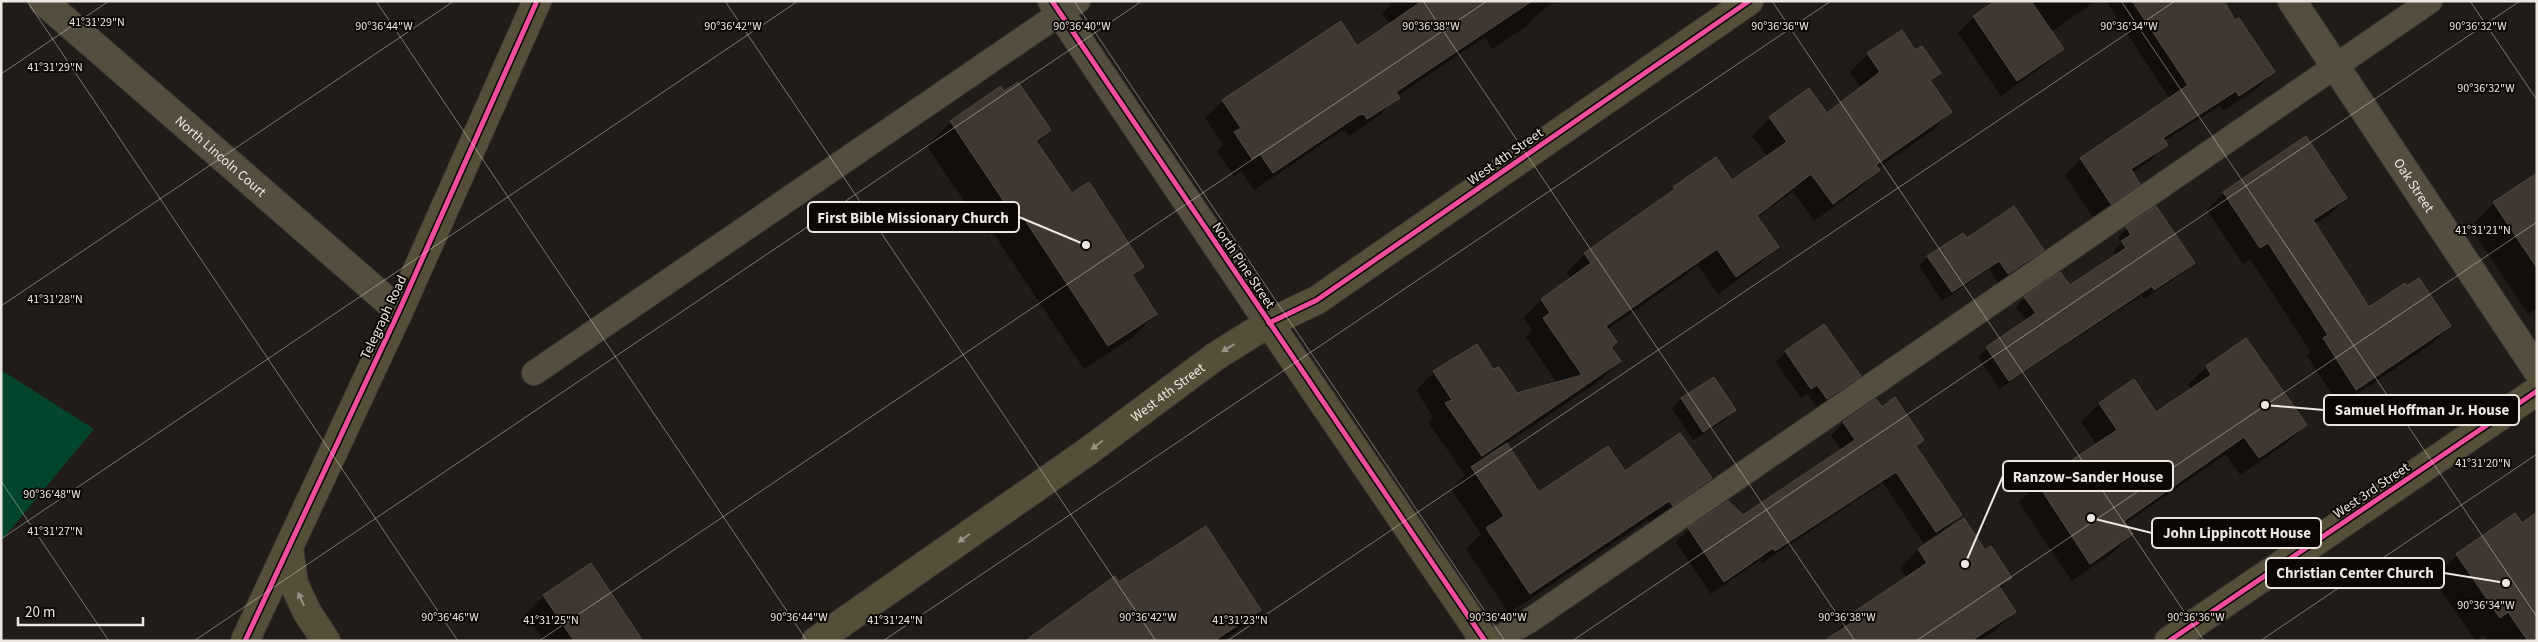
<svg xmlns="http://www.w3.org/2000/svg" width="2538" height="642" viewBox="0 0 2538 642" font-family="'Source Sans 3',sans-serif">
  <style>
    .green { fill: #04452d }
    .shadow { fill: #0007 }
    .building { fill: #403830; stroke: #4e4a45 }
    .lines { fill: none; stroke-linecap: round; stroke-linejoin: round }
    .lane-casing { stroke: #3d3834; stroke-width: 26 }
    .street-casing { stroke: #3d3834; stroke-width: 30 }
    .secondary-casing { stroke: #3d3834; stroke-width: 30 }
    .lane { stroke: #544e3f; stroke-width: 24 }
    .street { stroke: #544e3f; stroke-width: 28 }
    .secondary { stroke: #554e39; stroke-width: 28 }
    .cycleway-casing { stroke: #0b0705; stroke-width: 8 }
    .cycleway { stroke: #ef4d9e; stroke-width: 5 }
    .oneway { fill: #9a9385 }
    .ticks { fill: none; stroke: #eee7e1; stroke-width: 1; stroke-opacity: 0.45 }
    .labels { text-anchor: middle; stroke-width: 4; stroke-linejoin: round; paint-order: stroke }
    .street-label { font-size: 14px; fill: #eee7e1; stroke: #0b0705 }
    .ticks-label { font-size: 12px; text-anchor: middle; fill: #eee7e1; stroke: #0b0705; stroke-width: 4; stroke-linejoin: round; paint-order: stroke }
    .leader { fill: none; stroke: #eee7e1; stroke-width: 2 }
    .callout-dot { fill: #eee7e1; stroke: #0b0705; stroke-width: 2 }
    .callout { fill: #0b0705; stroke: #eee7e1; stroke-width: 2 }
    .callout-label { font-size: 15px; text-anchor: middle; font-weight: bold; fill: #eee7e1 }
  </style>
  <rect width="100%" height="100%" fill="#211c17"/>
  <path class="green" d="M1,370L94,429L1,541Z"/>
  <g class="shadow">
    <path d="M1394,1H1556L1538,14L1525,27L1492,49L1485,37L1397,96L1380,115L1349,136L1345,131L1340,132L1254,190L1241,171L1234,176L1217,151L1223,145L1205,118L1223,101L1356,47L1390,25L1382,13Z"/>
    <path d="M1997,1H2096L2051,32L2062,48L2046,64L2001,96L1958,33L1974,17Z"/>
    <path d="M2106,1H2222L2274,72L2258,88L2223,111L2220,106L2164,141L2166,144L2151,160L2132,173L2139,183L2123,199L2094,219L2065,175L2081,159L2170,99Z"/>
    <path d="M1901,32L1915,52L1939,73L1930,82L1950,112L1933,130L1877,169L1860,188L1814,221L1793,191L1757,218L1777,247L1759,264L1718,294L1698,266L1607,330L1610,348L1619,361L1602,379L1506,444L1539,494L1625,473L1711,478L1690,499L1651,525L1648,520L1509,613L1466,549L1481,534L1451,489L1465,475L1428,422L1433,417L1416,390L1434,372L1492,370L1517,394L1557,383L1526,337L1532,330L1523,318L1541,300L1571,279L1567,272L1585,254L1661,201L1674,188L1731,181L1768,157L1752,136L1770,118L1827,115L1861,88L1850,72L1868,54Z"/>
    <path d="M1004,93L1050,130L1037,143L1071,195L1143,266L1132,277L1156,314L1132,338L1084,369L992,231L987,235L927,146L951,122Z"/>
    <path d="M2306,138L2346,198L2329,215L2314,224L2369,308L2450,326L2433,343L2339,406L2307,355L2311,352L2250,259L2243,264L2207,210L2224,193Z"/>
    <path d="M2537,175V308L2528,314L2470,227L2494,203Z"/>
    <path d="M2127,228L2193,263L2184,272L2144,299L2142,295L1999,389L1978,357L1987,348L2026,321L2016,307L2025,298L2070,287L2116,256L2113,252L2121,243L2118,237Z"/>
    <path d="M1967,240L2043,249L2033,259L1998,283L1989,269L1942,301L1919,266L1928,257Z"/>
    <path d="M1824,325L1859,376L1850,385L1817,408L1807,393L1801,398L1776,362L1786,352Z"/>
    <path d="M2245,340L2305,425L2287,443L2240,475L2226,454L2125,524L2132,534L2114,552L2072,581L2019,502L2037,484L2097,445L2081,422L2099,404L2133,380L2156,414L2192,390L2188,385L2206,367Z"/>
    <path d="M1713,378L1734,410L1725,420L1693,440L1672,409L1681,399Z"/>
    <path d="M1844,423L1923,440L1916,447L1960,515L1948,527L1923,543L1883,483L1762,563L1760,560L1711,594L1676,542L1689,529L1728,502L1742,517L1841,450L1831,435Z"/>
    <path d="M1964,520L1985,552L2011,578L2000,589L2014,612L1996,630L1979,641L1837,637L1834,633L1852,615L1907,578L1900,568L1918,550Z"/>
    <path d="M2457,555L2537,641H2488L2484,635L2476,641L2433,579Z"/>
    <path d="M1119,584L1259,610L1241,628L1222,641H1034Z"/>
    <path d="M544,596L626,641H544L526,614Z"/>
  </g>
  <g class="building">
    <path d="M1422,1H1532L1396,92L1400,98L1367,119L1364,114L1359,115L1273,173L1260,154L1252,159L1234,132L1241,128L1222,100L1341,21L1357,46Z"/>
    <path d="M1995,1H2031L2064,49L2017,81L1973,16Z"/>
    <path d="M2132,1H2224L2235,20L2239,18L2275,72L2239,96L2236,91L2163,138L2168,145L2131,169L2140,184L2111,204L2080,158L2188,85Z"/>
    <path d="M1902,30L1915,50L1922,46L1941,73L1930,80L1952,112L1876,165L1880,170L1833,204L1811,174L1757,216L1779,247L1736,277L1717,249L1606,326L1617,342L1611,347L1621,361L1482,456L1445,403L1452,400L1433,371L1477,344L1493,369L1499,367L1517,393L1582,375L1543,318L1550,313L1541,299L1591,263L1584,253L1675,189L1673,187L1716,157L1732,180L1787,142L1769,117L1809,88L1827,113L1880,72L1867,53Z"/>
    <path d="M1018,82L1051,130L1036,141L1072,193L1089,182L1144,267L1132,275L1157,314L1108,346L1017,208L1011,212L950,121L1001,86L1004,91Z"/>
    <path d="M2306,136L2347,198L2313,220L2369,307L2405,283L2407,286L2419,278L2451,326L2356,390L2323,338L2328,335L2268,243L2260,248L2223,192Z"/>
    <path d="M2537,173V268L2493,202Z"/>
    <path d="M2014,206L2044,250L2008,274L1999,261L1952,292L1927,256L1963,233L1967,238Z"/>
    <path d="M2156,206L2195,263L2154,290L2152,286L2009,381L1986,347L2036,313L2024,297L2060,272L2070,285L2126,248L2121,241L2131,235L2126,227Z"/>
    <path d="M1824,324L1861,376L1827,399L1817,385L1811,389L1785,351Z"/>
    <path d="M2246,338L2307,425L2259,458L2244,437L2124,521L2133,534L2090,564L2037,483L2117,430L2099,403L2134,379L2156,412L2211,375L2206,366Z"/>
    <path d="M1714,377L1736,410L1703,432L1681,398Z"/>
    <path d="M1895,397L1924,440L1916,446L1962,515L1936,532L1896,472L1775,551L1773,548L1724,582L1688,528L1728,501L1743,515L1855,440L1843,422L1876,399L1882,407Z"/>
    <path d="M1680,433L1712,478L1673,506L1669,501L1530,594L1486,528L1504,516L1471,467L1507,443L1539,492L1608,446L1625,471Z"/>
    <path d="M2537,512V641H2528L2508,612L2500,618L2456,554L2515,513L2522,523Z"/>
    <path d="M1964,518L1985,550L1991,546L2012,578L1999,586L2016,612L1971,641H1824L1855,620L1851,614L1927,563L1918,549Z"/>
    <path d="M1206,526L1261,610L1214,641H1025L1115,576L1119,582Z"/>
    <path d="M591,563L643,641H574L543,595Z"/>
  </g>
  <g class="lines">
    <defs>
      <g id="lane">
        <path d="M534,373L1078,1"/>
        <path d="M1493,641L1529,621L2430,1"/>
      </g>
      <g id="street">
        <path id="s1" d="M43,1L399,311"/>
        <path d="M1052,1L1269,323"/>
        <path id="s2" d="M2292,1L2537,370"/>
      </g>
      <g id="secondary">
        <path d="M1269,323L1485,641"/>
        <path d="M289,548L294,584L307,612L326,641"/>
        <path d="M245,641L399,311L537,1"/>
        <path id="s3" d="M816,641L1087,452L1216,356L1269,323L1317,300L1749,1"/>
        <path d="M2169,641L2537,391"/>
      </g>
    </defs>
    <use href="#lane" class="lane-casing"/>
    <use href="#street" class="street-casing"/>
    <use href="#secondary" class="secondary-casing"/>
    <use href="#lane" class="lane"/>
    <use href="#street" class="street"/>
    <use href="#secondary" class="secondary"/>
    <defs>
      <g id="cycleway">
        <path d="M1052,1L1485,641"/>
        <path d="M1269,323L1317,300L1749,1"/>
        <path d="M245,641L399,311L537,1"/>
        <path d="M2169,641L2537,391"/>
      </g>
    </defs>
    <use href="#cycleway" class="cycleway-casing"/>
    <use href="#cycleway" class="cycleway"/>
  </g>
  <defs><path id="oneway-solid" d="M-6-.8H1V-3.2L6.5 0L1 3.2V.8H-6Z" transform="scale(1.25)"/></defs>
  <g class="oneway">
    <use href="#oneway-solid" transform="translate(1228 348) rotate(149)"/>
    <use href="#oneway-solid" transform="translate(1097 445) rotate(143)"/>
    <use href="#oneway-solid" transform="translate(964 538) rotate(145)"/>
    <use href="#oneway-solid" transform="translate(301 599) rotate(-114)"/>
  </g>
  <path class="ticks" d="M27,1L458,641M376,1L807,641M725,1L1156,641M1074,1L1505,641M1423,1L1855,641M1772,1L2204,641M2121,1L2537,617M2470,1L2537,100M1,74L109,1M1,306L454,1M1,481L109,641M1,539L798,1M194,641L1142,1M539,641L1487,1M883,641L1831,1M1227,641L2175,1M1572,641L2520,1M1916,641L2537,222M2260,641L2537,454"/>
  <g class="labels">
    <g class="street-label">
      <text dy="5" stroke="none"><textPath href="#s1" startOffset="236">North Lincoln Court</textPath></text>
      <text transform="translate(1505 156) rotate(-35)" y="5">West 4th Street</text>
      <text dy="5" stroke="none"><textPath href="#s2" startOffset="221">Oak Street</textPath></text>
      <text transform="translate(1244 265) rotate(56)" y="5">North Pine Street</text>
      <text transform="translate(383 317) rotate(-65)" y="5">Telegraph Road</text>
      <text dy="5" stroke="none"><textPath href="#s3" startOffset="431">West 4th Street</textPath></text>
      <text transform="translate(2371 490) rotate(-34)" y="5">West 3rd Street</text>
    </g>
  </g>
  <g class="ticks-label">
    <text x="97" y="26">41°31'29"N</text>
    <text x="2478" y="30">90°36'32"W</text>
    <text x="384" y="30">90°36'44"W</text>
    <text x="733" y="30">90°36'42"W</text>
    <text x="1082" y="30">90°36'40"W</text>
    <text x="1431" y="30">90°36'38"W</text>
    <text x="1780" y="30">90°36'36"W</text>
    <text x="2129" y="30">90°36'34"W</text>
    <text x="55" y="71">41°31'29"N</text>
    <text x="2486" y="92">90°36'32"W</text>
    <text x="2483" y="234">41°31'21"N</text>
    <text x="55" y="303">41°31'28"N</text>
    <text x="2483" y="467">41°31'20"N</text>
    <text x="52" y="498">90°36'48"W</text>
    <text x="55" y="535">41°31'27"N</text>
    <text x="2486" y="609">90°36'34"W</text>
    <text x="450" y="621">90°36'46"W</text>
    <text x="799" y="621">90°36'44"W</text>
    <text x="1148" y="621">90°36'42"W</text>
    <text x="1498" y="621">90°36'40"W</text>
    <text x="1847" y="621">90°36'38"W</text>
    <text x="2196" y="621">90°36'36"W</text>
    <text x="551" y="624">41°31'25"N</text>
    <text x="895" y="624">41°31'24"N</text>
    <text x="1240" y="624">41°31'23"N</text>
  </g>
  <path class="leader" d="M1086 245L1019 217M2265 405L2324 410M1965 564L2003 476M2091 518L2152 533M2506 583L2444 573"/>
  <g class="callout-dot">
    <circle cx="1086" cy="245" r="5"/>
    <circle cx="2265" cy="405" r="5"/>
    <circle cx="1965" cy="564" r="5"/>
    <circle cx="2091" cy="518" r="5"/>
    <circle cx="2506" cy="583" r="5"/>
  </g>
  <g class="callout">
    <rect x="808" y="202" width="211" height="30" rx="5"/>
    <rect x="2324" y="395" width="195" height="30" rx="5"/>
    <rect x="2003" y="461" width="170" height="30" rx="5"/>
    <rect x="2152" y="518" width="169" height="30" rx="5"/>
    <rect x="2266" y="558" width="178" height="30" rx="5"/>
  </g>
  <g class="callout-label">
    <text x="913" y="223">First Bible Missionary Church</text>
    <text x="2422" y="415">Samuel Hoffman Jr. House</text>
    <text x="2088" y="482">Ranzow–Sander House</text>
    <text x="2237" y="538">John Lippincott House</text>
    <text x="2355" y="578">Christian Center Church</text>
  </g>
  <rect width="2538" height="642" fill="none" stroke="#eee7e1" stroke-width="5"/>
  <path d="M18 617v8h125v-8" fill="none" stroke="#eee7e1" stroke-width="2.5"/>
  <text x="25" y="617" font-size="15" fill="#eee7e1" stroke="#0b0705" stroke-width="4" paint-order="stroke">20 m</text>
</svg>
